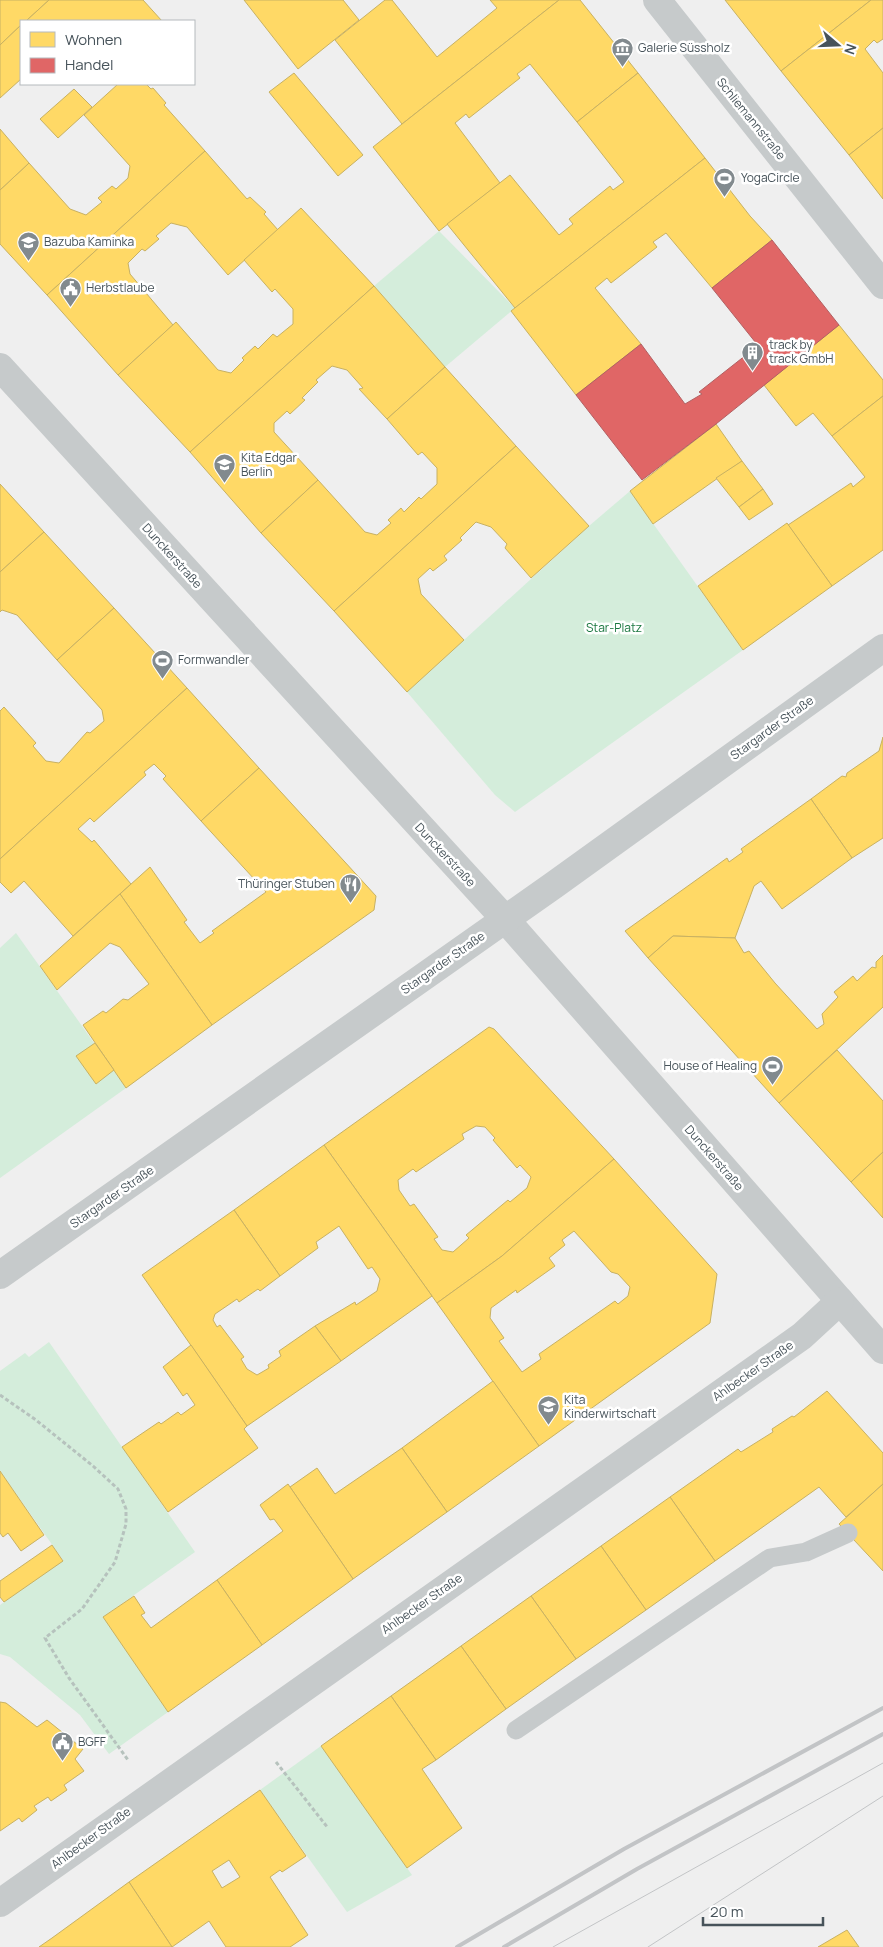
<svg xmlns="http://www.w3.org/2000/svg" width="883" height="1947" viewBox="0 0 883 1947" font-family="Manrope,sans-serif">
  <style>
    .green { fill: #d4eddb }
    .homes { fill: #ffd966; stroke: #c8b162; fill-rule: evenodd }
    .shops { fill: #e06666; stroke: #b26062 }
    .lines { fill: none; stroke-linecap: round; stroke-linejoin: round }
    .path { stroke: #b6c2bd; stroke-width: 3; stroke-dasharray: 4 2.5; stroke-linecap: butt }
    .lane { stroke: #c6cacb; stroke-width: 19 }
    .street { stroke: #c6cacb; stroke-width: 28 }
    .tram { stroke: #c2c4c6; stroke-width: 1 }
    .rail { stroke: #c2c4c6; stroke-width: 4 }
    .labels { text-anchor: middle; stroke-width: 5; stroke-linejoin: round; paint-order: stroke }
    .poi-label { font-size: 12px; fill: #47535a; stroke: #fff; text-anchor: start }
    .street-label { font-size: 12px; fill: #47535a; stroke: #fff }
    .park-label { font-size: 12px; fill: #1b7740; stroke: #fff }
  </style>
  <rect width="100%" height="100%" fill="#efefef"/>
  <g class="green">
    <path d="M439,231L515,308L445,367L374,286Z"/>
    <path d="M630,491L743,650L515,812L495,795L407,692L589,526Z"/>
    <path d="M16,933L126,1088L0,1178V948Z"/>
    <path d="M49,1342L195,1552L103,1617L168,1712L109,1754L80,1715L10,1657L0,1654V1605L63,1560L0,1471V1371L25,1353L29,1357Z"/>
    <path d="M321,1746L412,1875L347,1912L260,1790Z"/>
  </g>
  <g class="homes">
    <path d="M0,0H49L26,21H21V25L0,45Z"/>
    <path d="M49,0H143L162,21H26Z"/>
    <path d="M244,0H343L359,20L298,69Z"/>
    <path d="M385,0H392L437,57L497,8L490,0H559L402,124L335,40Z"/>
    <path d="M559,0H580L638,73L577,122L530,64L517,74L520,78L469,118L466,114L455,123L500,183L439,231L373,147Z"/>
    <path d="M725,0H871L781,71Z"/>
    <path d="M871,0H883V39L877,43L874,40L865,49L883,73V128L849,155L781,71Z"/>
    <path d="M21,25V79L0,98V45Z"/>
    <path d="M294,73L363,155L338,176L269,92Z"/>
    <path d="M638,73L705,158L515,308L447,224L510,175L559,235L573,224L569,219L610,186L613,190L624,182L577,122Z"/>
    <path d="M118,84H146L151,89L153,88L166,103L164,105L205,151L47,295L0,244V190L29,163L70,209L86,215L102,202L98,198L112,186L116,189L128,178L130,166L84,115Z"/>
    <path d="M74,89L92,107L58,138L40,119Z"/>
    <path d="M883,128V199L849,155Z"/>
    <path d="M0,129L29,163L0,190Z"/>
    <path d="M205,151L247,199L250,197L266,212L264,214L278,230L228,275L187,227L171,223L156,236L159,239L145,251L142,249L128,263L130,274L173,325L118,375L47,295Z"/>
    <path d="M705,158L750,216L772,240L712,288L666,233L653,242L657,247L611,283L607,278L595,288L641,344L576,395L511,311Z"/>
    <path d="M301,208L374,286L190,452L118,375L176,322L218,370L231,373L244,360L242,358L255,346L258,349L273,334L277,337L293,324V309L275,289L272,292L244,260Z"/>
    <path d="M374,286L445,367L387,419L359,389L363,388L347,370L332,366L316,380L318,382L302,398L305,400L290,414L287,411L274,423V432L318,480L261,533L190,452Z"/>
    <path d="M839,325L883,380V396L832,436L813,413L796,426L764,385Z"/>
    <path d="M445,367L516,446L334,611L261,533L318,480L365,532L377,535L391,523L388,520L401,508L404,512L419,497L421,499L437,484V468L422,452L418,455L387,419Z"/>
    <path d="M883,396V550L832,586L788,525L851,483L853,487L865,477L832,436Z"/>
    <path d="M716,424L742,461L653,524L630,491Z"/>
    <path d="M516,446L589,526L531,578L505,548L507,544L491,527L476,522L460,538L462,540L444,556L447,560L433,571L430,568L418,579L421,594L464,640L407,692L334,611Z"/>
    <path d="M742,461L763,489L739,507L716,478Z"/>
    <path d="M0,484L44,532L0,572Z"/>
    <path d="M763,489L773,504L749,520L739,507Z"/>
    <path d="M787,523L832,586L743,650L698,586Z"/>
    <path d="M44,532L114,608L57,660L17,615L2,610L0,612V572Z"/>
    <path d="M114,608L187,688L0,859V711L4,707L36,743L33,746L46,761L59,763L87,732L90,733L104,721L102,710L57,660Z"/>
    <path d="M187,688L259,768L201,821L163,779L166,776L154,764L144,772L146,775L94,822L90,818L78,829L92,842L94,840L131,884L73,936L24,881L11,893L0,882V859Z"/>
    <path d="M883,737V838L852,858L811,799L842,776L846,777L847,773L879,751Z"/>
    <path d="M259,768L376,896L374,910L212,1025L120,894L150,867L187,920L184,922L200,943L214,933L212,931L266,892L201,821Z"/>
    <path d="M811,799L852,858L782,909L761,881L754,886L735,938L673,936L648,958L625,931L727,858L729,862L743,852L741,849Z"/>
    <path d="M120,894L212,1025L126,1088L83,1025L103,1011L106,1013L123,999L128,1000L149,984L120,947L110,943L57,990L40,966Z"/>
    <path d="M673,936L735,938L744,953L749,951L775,983L817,1029L824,1024L822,1014L838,997L834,992L853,976L857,981L872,967L876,968V962L883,955V1007L779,1103L648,958Z"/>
    <path d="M489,1027L494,1029L614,1159L502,1256L437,1303L324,1145ZM476,1126L485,1127L495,1138L493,1140L517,1168L520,1165L531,1177L527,1188L510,1202L508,1200L466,1235L469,1238L453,1252L442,1250L434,1239L438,1237L414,1204L410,1206L399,1190L398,1180L413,1169L416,1172L464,1139L462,1134Z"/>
    <path d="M95,1043L114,1070L96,1084L76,1056Z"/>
    <path d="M837,1050L883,1101V1152L851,1182L779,1103Z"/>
    <path d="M324,1145L432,1296L341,1361L315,1326L355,1302L356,1305L377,1291L380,1279L372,1267L368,1269L339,1226L316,1242L318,1248L280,1276L234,1210Z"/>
    <path d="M883,1152V1218L851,1182Z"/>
    <path d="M614,1159L717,1274L710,1323L539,1446L437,1303L502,1256ZM574,1231L611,1272L618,1274L630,1287L628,1296L618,1304L615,1301L539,1354L541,1359L522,1372L499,1341L504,1338L490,1318L491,1308L516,1290L517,1293L555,1266L549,1258L565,1245L562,1240Z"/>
    <path d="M234,1210L280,1276L260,1291L258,1289L239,1302L237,1299L215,1314L213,1320L217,1327L220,1325L244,1357L241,1359L247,1369L257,1375L269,1368L268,1365L281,1356L279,1351L315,1326L341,1361L247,1426L142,1275Z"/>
    <path d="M191,1345L247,1426L244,1429L258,1448L168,1512L122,1447L159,1422L161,1424L178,1412L181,1415L195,1405L187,1393L183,1396L163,1367Z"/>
    <path d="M493,1381L539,1446L447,1512L402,1448Z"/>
    <path d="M827,1391L883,1453V1484L846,1517L819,1487L715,1561L670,1497L738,1449L741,1452L773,1432L772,1429L792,1416L794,1417Z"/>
    <path d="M402,1448L447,1512L353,1579L290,1487L317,1468L335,1494Z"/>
    <path d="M0,1471L44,1535L21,1551L8,1533L3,1537L0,1533Z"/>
    <path d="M288,1484L353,1579L262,1645L217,1580L283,1531L274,1519L270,1520L260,1505Z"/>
    <path d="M883,1484V1571L839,1524Z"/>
    <path d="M670,1497L715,1561L646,1610L601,1546Z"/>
    <path d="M52,1545L63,1561L4,1602L0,1597V1581Z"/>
    <path d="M601,1546L646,1610L576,1659L531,1596Z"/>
    <path d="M217,1580L262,1645L168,1712L103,1617L134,1596L145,1613L141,1615L151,1628Z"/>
    <path d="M531,1596L576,1659L506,1709L461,1646Z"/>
    <path d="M461,1646L506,1709L436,1760L391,1696Z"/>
    <path d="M391,1696L436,1760L422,1769L462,1828L407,1868L321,1746Z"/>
    <path d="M0,1702L6,1703L37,1727L47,1720L83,1749L75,1759L84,1771L64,1785L67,1790L51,1801L48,1797L34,1806L37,1810L22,1822L19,1818L0,1831Z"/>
    <path d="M260,1790L306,1856L282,1872L280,1870L270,1877L308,1935L290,1947H226L209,1921L172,1947L129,1882ZM229,1860L240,1877L222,1888L212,1871Z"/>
    <path d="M129,1882L172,1947H39L52,1938Z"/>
    <path d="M847,1930L859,1947H818Z"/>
  </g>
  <path class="shops" d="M772,240L839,325L716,424L642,480L576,395L641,344L685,404L702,394L699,392L746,355L748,357L760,348L712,288Z"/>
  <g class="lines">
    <g class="path">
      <path d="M0,1395L36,1420L93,1466L118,1489L126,1509V1524L115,1562L82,1609L45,1638L69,1678L128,1760"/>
      <path d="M276,1762L328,1828"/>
    </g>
    <path class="lane" d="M516,1730L770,1558L806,1552L848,1533"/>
    <g class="street">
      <path d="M657,0L883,285"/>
      <path d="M0,367L505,919L883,1350"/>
      <path d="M0,1275L554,885L883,648"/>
      <path d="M0,1903L802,1336L840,1301"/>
    </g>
    <g class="tram">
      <path d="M553,1947L883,1763"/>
      <path d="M648,1947L883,1796"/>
    </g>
    <g class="rail">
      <path d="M457,1947L624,1849L883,1708"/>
      <path d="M504,1947L637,1869L883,1734"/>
    </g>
  </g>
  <defs>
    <symbol id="museum-pin" viewBox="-11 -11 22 30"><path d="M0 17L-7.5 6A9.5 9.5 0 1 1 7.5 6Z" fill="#828a8e" stroke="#fff"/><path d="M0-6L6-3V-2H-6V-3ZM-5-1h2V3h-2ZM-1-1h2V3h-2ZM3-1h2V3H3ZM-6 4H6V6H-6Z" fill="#fff"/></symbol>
    <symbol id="stadium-pin" viewBox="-11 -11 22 30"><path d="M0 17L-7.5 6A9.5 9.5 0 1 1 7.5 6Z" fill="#828a8e" stroke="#fff"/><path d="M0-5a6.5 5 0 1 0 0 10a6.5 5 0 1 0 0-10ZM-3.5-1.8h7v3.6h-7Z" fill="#fff"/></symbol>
    <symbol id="school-pin" viewBox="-11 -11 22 30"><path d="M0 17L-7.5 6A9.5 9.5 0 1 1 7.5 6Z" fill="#828a8e" stroke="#fff"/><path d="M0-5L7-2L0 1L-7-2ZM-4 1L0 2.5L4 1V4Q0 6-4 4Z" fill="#fff"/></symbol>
    <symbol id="civic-pin" viewBox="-11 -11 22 30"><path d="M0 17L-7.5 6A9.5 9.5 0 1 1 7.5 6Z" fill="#828a8e" stroke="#fff"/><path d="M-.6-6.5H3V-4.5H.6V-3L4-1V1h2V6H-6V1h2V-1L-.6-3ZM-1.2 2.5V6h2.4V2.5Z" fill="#fff"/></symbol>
    <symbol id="building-pin" viewBox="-11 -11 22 30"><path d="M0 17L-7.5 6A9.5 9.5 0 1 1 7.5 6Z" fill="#828a8e" stroke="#fff"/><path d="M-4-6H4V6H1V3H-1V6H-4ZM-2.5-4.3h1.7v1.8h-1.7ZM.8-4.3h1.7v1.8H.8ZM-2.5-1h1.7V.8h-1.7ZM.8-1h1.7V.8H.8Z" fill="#fff"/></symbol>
    <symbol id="restaurant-pin" viewBox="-11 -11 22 30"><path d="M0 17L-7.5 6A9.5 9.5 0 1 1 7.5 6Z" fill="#828a8e" stroke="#fff"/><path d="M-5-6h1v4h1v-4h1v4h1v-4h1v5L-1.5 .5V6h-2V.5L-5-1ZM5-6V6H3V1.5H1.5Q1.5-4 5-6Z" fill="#fff"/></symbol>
  </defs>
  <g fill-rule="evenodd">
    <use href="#museum-pin" x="610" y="36" width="25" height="34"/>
    <use href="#stadium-pin" x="712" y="166" width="25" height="34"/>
    <use href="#school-pin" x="16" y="230" width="25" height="34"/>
    <use href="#civic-pin" x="58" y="276" width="25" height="34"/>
    <use href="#building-pin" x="740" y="340" width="25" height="34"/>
    <use href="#school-pin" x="212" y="452" width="25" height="34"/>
    <use href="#stadium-pin" x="150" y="648" width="25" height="34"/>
    <use href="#restaurant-pin" x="338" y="872" width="25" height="34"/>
    <use href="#stadium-pin" x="760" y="1054" width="25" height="34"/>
    <use href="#school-pin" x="536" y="1394" width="25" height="34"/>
    <use href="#civic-pin" x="50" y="1730" width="25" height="34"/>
  </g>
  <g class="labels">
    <g class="poi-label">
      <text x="638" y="52">Galerie Süssholz</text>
      <text x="741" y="182">YogaCircle</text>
      <text x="44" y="246">Bazuba Kaminka</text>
      <text x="86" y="292">Herbstlaube</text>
      <text x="769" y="349">track by<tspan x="769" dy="14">track GmbH</tspan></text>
      <text x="241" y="462">Kita Edgar<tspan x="241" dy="14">Berlin</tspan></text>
      <text x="178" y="664">Formwandler</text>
      <text x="335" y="888" text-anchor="end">Thüringer Stuben</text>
      <text x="757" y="1070" text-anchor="end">House of Healing</text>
      <text x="564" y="1404">Kita<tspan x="564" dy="14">Kinderwirtschaft</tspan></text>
      <text x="78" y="1746">BGFF</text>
    </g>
    <g class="street-label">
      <text transform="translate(751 119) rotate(51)" y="4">Schliemannstraße</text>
      <text transform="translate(172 556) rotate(48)" y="4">Dunckerstraße</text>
      <text transform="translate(772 728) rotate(-36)" y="4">Stargarder Straße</text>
      <text transform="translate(445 855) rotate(47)" y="4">Dunckerstraße</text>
      <text transform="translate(443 963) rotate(-35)" y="4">Stargarder Straße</text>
      <text transform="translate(714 1158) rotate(49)" y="4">Dunckerstraße</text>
      <text transform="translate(112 1197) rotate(-35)" y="4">Stargarder Straße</text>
      <text transform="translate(753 1371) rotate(-35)" y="4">Ahlbecker Straße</text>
      <text transform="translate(422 1604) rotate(-35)" y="4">Ahlbecker Straße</text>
      <text transform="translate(91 1838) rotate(-36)" y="4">Ahlbecker Straße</text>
    </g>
    <g class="park-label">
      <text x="614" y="632">Star-Platz</text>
    </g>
  </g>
  <rect x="20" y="20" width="175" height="65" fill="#ffffff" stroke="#b5babd"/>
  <rect x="30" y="32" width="25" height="15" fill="#ffd966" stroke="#b5babd"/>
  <text x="65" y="45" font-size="15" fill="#47535a">Wohnen</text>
  <rect x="30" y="58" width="25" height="15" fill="#e06666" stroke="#b5babd"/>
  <text x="65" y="70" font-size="15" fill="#47535a">Handel</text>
  <g transform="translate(838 45) rotate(109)" stroke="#ffffff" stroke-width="4" paint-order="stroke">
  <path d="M0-4L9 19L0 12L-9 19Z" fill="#47535a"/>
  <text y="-8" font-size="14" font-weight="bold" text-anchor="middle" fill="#47535a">N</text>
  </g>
  <path d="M703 1917v8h120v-8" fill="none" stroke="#47535a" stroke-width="2.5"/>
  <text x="710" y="1917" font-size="15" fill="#47535a" stroke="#ffffff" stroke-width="4" paint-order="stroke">20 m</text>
</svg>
